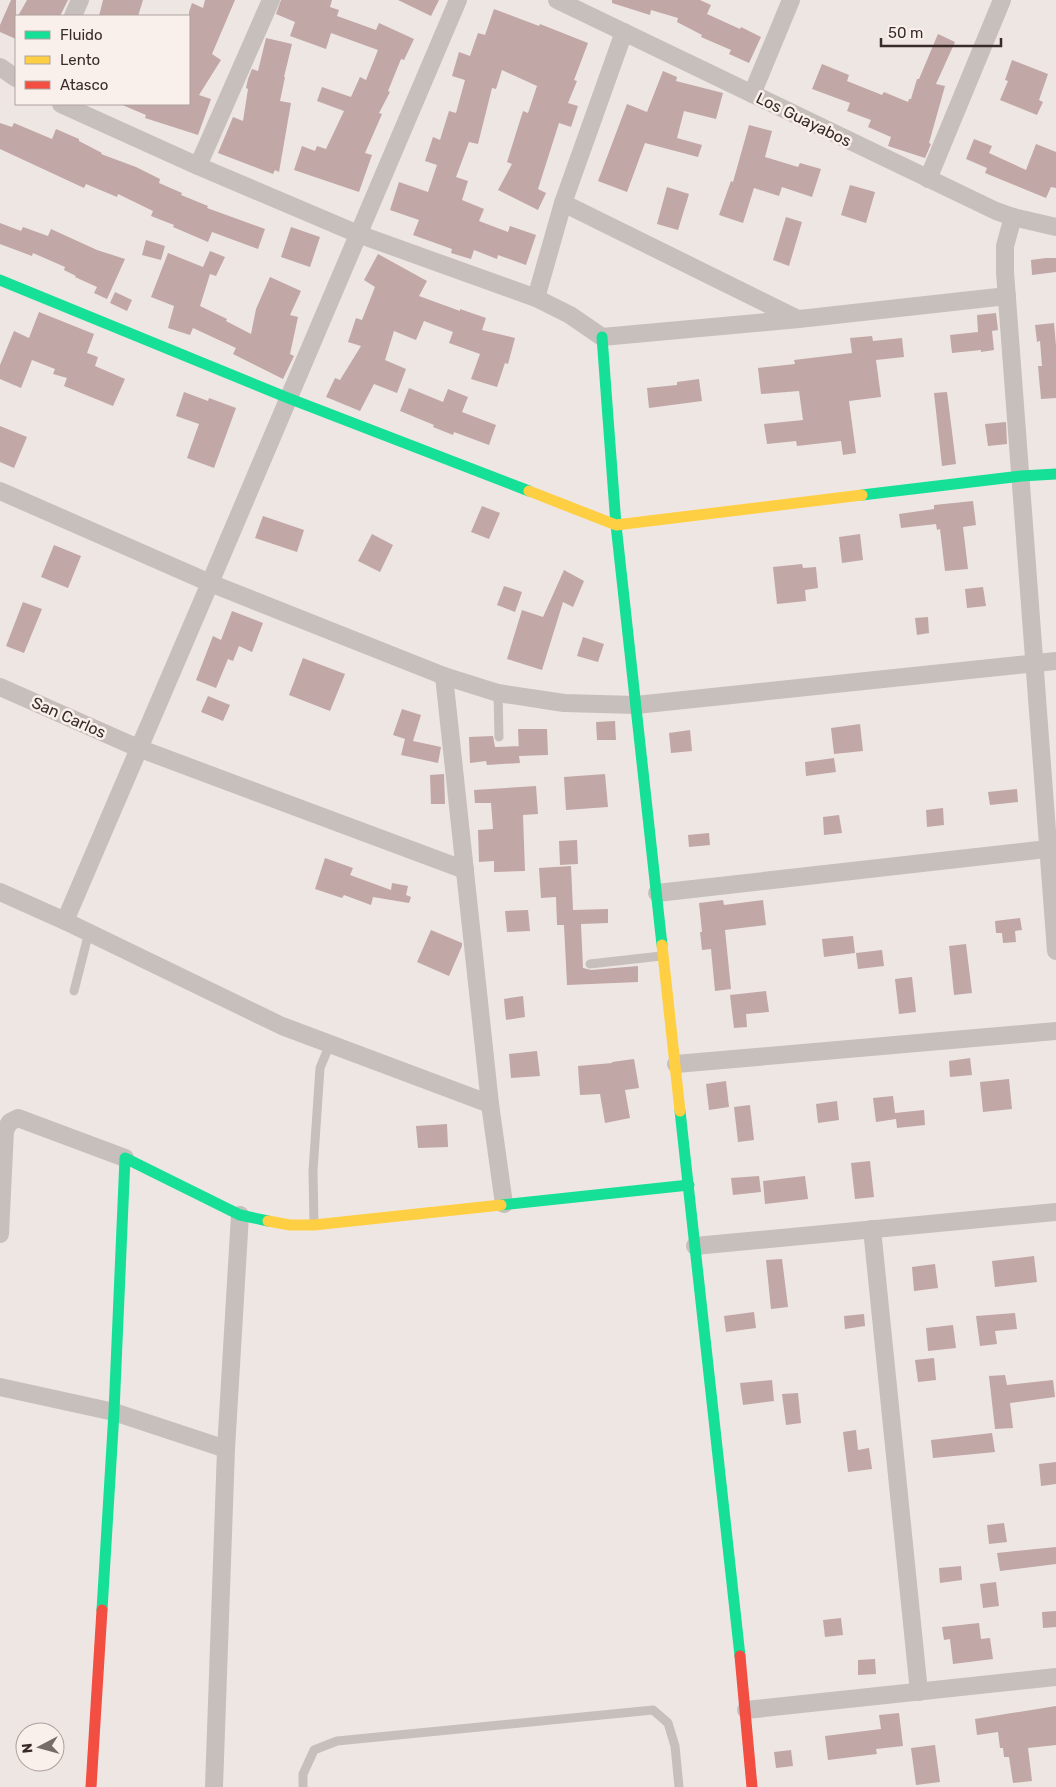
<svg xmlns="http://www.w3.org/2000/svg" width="1056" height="1787" viewBox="0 0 1056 1787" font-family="Rubik,sans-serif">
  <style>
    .building { fill: #c1a7a5 }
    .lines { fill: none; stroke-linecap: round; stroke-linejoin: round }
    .lane { stroke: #c7bfbc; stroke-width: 9 }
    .street { stroke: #c7bfbc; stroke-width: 18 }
    .fast { stroke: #16e098; stroke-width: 11 }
    .slow { stroke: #ffcf43; stroke-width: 11 }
    .jam { stroke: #f24e42; stroke-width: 11 }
    .labels { text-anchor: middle; stroke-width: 5; stroke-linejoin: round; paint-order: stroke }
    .street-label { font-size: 16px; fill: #392b2a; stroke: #faf0eb }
  </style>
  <rect width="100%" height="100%" fill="#eee6e3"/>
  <g class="building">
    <path d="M11,0H16V39L0,32V25Z"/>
    <path d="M27,0H68L60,16H18Z"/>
    <path d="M103,0H143L138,16H99Z"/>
    <path d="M205,0H235L212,54L221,60L199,95L211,99L198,135L145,118L146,115L120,104H189V12L192,3L203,8Z"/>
    <path d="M281,0H332L330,7L339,10L337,16L376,30L379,23L414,39L404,60L401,59L388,91L390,92L379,113L382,114L365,153L372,155L359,192L294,170L302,146L315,151L317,146L326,149L344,111L317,101L322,87L351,97L360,77L366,80L378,50L331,33L326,49L290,36L295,22L276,14Z"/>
    <path d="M398,0H439L431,16Z"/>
    <path d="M612,0H700L711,5L707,14L740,29L741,27L761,37L749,63L729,54L731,50L701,37L702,35L677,22L678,18L651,10L650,15L612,3Z"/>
    <path d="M494,9L539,26L540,24L588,43L574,80L577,81L568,103L578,106L571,127L559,123L538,189L546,193L538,210L498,190L512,164L507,162L523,111L528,113L537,86L502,70L496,89L492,88L478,144L469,142L456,177L468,181L462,200L484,209L479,221L508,232L510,226L536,235L526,265L498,255L497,259L474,250L471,259L451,253L452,249L413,235L419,220L390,210L399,182L428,192L437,165L425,161L433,137L440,140L449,111L456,113L465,80L452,76L459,52L470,56L478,33L485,35Z"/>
    <path d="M938,34L955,42L936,84L945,86L929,143L931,144L925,158L888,146L891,137L868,127L871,120L847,111L850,103L812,89L822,64L849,75L847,81L882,95L884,92L908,102L909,99H911L917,79H919Z"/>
    <path d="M266,38L292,44L284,77H285L280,101L291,103L279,172L275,170L273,174L218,153L233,117L243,121L248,89L246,88L248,79L252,69L258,71Z"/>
    <path d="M1012,60L1048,74L1039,100L1043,102L1037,115L1000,100L1008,81L1005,80Z"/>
    <path d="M663,71L677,77L676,81L723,93L716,119L684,111L677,138L702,145L698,157L645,143L627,192L598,181L627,104L647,112Z"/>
    <path d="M0,123L12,127L14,123L52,139L56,129L79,139V141L102,153L101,154L136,167L160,179L159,183L182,193L181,195L208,206L207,208L265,229L258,249L212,232L208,242L173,227L174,225L151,216L153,211L118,194L117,197L86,184L84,188L0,149Z"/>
    <path d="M749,125L772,131L765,157L798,167L800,163L821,169L812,197L782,187L779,196L754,188L743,223L719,215L731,181L733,182Z"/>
    <path d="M974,139L992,146L989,153L1026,170L1036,144L1056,152V188L1051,187L1046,198L985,173L987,168L966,159Z"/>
    <path d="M850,185L875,192L866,223L841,215Z"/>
    <path d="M667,187L689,194L678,230L657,224Z"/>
    <path d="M786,217L802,222L789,266L773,260Z"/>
    <path d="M0,223L21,231L23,227L48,236L51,229L97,250L125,259L107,299L94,293L97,287L75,277L76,276L64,270L65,267L33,253L32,256L0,244Z"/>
    <path d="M291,227L320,237L310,267L281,257Z"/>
    <path d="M146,240L165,246L161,260L142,255Z"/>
    <path d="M210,251L225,257L216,276L210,274L200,306L227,319L226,321L251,334L256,309L270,277L301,291L290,315L298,317L290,354L294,356L283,379L233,354L236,348L193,328L190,335L168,328L174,306L151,297L168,253L203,267Z"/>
    <path d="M378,254L427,281L419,296L460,311V309L486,318L482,330L515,338L508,364L505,363L497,387L471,379L480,354L449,343L453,332L424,321L416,340L394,331L385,360L406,369L397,393L374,384L360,411L326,397L335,378L340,380L361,346L348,342L356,318L362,320L375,287L364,280Z"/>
    <path d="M1046,258H1056V272L1032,275L1031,260Z"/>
    <path d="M115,292L132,300L127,311L110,303Z"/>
    <path d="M39,312L94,334L87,353L98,357L95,366L125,379L113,406L64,386L67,378L53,374L55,369L32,360L21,388L0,379V365L14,331L29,338Z"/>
    <path d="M996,313L998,330L992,331L994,350L981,352V350L952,353L950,335L978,332L977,315Z"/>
    <path d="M1054,323L1056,346V398L1041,399L1038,366H1042L1040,341L1037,342L1035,325Z"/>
    <path d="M872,336L873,341L902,338L904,357L876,360L881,397L849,401L856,453L843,455L841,441L797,446L796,441L767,444L764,424L803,420L799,391L761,394L758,368L795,364L794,360L852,353L850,338Z"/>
    <path d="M699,379L702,401L649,408L647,388L677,385V382Z"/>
    <path d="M409,388L443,402L448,389L468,397L462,412L496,425L489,445L454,432L453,435L433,427L434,425L400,411Z"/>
    <path d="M184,392L208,401L209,398L236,408L214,468L187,458L199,424L176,416Z"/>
    <path d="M947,392L956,464L942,466L934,393Z"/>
    <path d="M1006,422L1007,444L988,446L985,424Z"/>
    <path d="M0,426L27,437L14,468L0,462Z"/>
    <path d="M973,501L976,525L963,527L968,569L945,571L940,529L937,530L936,524L901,528L899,514L934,509V505Z"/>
    <path d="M482,506L500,513L489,539L471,532Z"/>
    <path d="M263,516L304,530L297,552L255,538Z"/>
    <path d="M372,534L393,545L380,572L358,561Z"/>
    <path d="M860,534L863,560L842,563L839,537Z"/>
    <path d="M54,545L81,556L68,588L41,577Z"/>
    <path d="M802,564L803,568L816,567L818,588L805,590L806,601L777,604L773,567Z"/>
    <path d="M564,570L584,581L573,607L563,602L542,670L507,659L522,610L543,617Z"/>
    <path d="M504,586L522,592L515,612L497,605Z"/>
    <path d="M983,587L986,606L967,608L965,589Z"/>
    <path d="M23,602L42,609L24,653L6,646Z"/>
    <path d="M232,611L263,623L252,652L239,646L233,661L228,659L216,688L196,680L213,636L221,640Z"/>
    <path d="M928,617L929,633L917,635L915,618Z"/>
    <path d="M583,637L604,644L598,662L577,656Z"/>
    <path d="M303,658L345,674L330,711L289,695Z"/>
    <path d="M208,696L230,705L223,721L201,712Z"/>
    <path d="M402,709L421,715L413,741L441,747L438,763L401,755L405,739L393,735Z"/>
    <path d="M615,721L616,740H597L596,722Z"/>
    <path d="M860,724L863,751L834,754L831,728Z"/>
    <path d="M518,729H547L548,755L519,756L520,763L487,765L486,761L470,763L469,737L493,736L495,747L519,746V754Z"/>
    <path d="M690,730L692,751L671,753L669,733Z"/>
    <path d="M834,758L836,772L806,776L805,762Z"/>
    <path d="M444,774L445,804H431L430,775Z"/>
    <path d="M605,774L608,807L566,810L564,777Z"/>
    <path d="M536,786L538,814L523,815L525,871L494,872V861L479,862L478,830L493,829L491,803H475L474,790Z"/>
    <path d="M1017,789L1018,802L990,805L988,792Z"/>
    <path d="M943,808L944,825L927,827L926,810Z"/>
    <path d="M839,815L842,833L824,835L823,817Z"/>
    <path d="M709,833L710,845L689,847L688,835Z"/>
    <path d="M577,840L578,864L560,865L559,841Z"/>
    <path d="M325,858L353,868L350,875L391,890L392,883L408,886L406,895L411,897L409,903L373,897L371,905L344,895L342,898L315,889Z"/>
    <path d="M571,866L573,910L608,909V923L581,924L583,968L591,970L638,966V982L567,985L564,925H557L556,897L541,898L539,868Z"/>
    <path d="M723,900L724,905L763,900L766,925L725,930L731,989L715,991L711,949L702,950L700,932H702L699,903Z"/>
    <path d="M528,910L530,931L507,932L505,911Z"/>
    <path d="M1020,918L1022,930L1015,931L1016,942L1003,943L1002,933H996L995,921Z"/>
    <path d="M431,930L462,943V946L449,976L417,962Z"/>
    <path d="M853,936L855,953L824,957L822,939Z"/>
    <path d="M966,944L972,993L954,995L949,946Z"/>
    <path d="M882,950L884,966L858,969L856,953Z"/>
    <path d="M912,977L916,1012L899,1014L895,979Z"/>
    <path d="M766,991L769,1012L746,1014L747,1027L734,1028L730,995Z"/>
    <path d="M523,996L525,1017L506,1020L504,999Z"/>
    <path d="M537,1051L540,1076L511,1078L509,1054Z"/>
    <path d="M970,1058L972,1075L950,1077L949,1061Z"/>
    <path d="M634,1059L639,1088L625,1090L630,1118L605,1123L600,1094L580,1095L578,1066L612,1063V1062Z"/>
    <path d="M1009,1079L1012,1109L983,1112L980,1082Z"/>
    <path d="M726,1081L729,1107L709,1110L706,1084Z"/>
    <path d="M893,1096L895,1113L924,1110L925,1125L897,1128L896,1119L876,1122L873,1098Z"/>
    <path d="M837,1101L839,1120L818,1123L816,1104Z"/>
    <path d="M750,1105L754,1140L738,1142L734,1107Z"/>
    <path d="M447,1124L448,1147L418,1148L416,1126Z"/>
    <path d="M870,1161L874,1197L855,1199L851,1163Z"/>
    <path d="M759,1176L761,1192L733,1195L731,1178Z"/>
    <path d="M805,1176L808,1199L765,1204L763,1181Z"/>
    <path d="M1034,1256L1037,1282L995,1287L992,1261Z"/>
    <path d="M782,1259L788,1307L771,1309L766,1260Z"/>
    <path d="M935,1264L938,1288L914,1291L912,1267Z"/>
    <path d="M754,1312L756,1328L726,1332L724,1316Z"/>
    <path d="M1015,1313L1017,1329L995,1331L997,1344L980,1346L976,1316Z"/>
    <path d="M864,1314L865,1326L845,1329L844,1316Z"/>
    <path d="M953,1325L956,1348L928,1351L926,1328Z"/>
    <path d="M934,1358L936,1380L918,1382L915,1360Z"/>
    <path d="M1005,1375L1007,1385L1053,1380L1055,1397L1010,1403L1013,1428L995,1429L989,1376Z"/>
    <path d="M772,1380L774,1401L743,1405L740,1383Z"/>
    <path d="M798,1393L801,1423L786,1425L782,1394Z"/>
    <path d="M856,1430L858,1450L869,1448L872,1469L848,1472L843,1432Z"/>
    <path d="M992,1433L995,1452L933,1458L931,1440Z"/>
    <path d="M1056,1462V1484L1041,1486L1039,1464Z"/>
    <path d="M1004,1523L1007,1542L989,1544L987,1525Z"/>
    <path d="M1056,1547V1564L1000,1571L997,1553Z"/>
    <path d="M961,1566L962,1580L940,1583L939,1568Z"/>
    <path d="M996,1582L999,1606L983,1608L980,1584Z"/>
    <path d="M1056,1611V1627L1043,1628L1042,1612Z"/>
    <path d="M841,1618L843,1635L825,1637L823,1620Z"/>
    <path d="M979,1623L981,1639L990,1638L993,1659L953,1664L950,1639L944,1640L942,1627Z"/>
    <path d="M875,1659L876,1674L858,1675V1660Z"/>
    <path d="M1056,1706V1745L1028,1748L1032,1781L1013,1783L1009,1757H1004L1003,1748H1000L998,1732L977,1735L975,1719Z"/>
    <path d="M899,1713L903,1746L876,1749L877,1754L828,1760L825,1736L881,1729L879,1715Z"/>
    <path d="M935,1745L940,1782L916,1785L911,1748Z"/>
    <path d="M791,1750L793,1766L776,1768L774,1752Z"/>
  </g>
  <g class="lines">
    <g class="lane">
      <path d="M498,693L499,737"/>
      <path d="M590,964L661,956"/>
      <path d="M74,991L89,932"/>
      <path d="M314,1224L313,1171L320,1068L330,1044"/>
      <path d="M303,1787V1774L314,1750L337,1741L653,1710L668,1723L675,1746L679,1787"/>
    </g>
    <g class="street">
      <path d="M557,0L996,211L1013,217L1056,227"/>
      <path d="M73,16L80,0"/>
      <path d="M0,67L16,78"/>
      <path d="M752,94L791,0"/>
      <path d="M61,104L198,166L358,234L536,298L570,315L602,337L799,319L1007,296"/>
      <path d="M198,166L271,0"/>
      <path d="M928,179L1002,0"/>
      <path d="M563,203L798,319"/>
      <path d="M1013,217L1005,246V272L1056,951"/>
      <path d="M536,298L563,203L624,32"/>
      <path d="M0,491L210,583L444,676L498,693L564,703L636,705L1056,661"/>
      <path d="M444,676L490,1104L504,1204"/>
      <path d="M0,687L138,748L465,870"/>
      <path d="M0,892L65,921L282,1026L490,1104"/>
      <path d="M657,893L1056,848"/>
      <path d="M65,921L210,583L458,0"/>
      <path d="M676,1064L1056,1031"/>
      <path d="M872,1229L919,1692"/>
      <path d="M0,1234L5,1130L10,1122L18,1118L125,1158"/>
      <path d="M695,1246L1056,1212"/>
      <path d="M0,1387L114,1412L226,1449"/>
      <path d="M746,1710L1056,1677"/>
      <path d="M214,1787L226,1449L240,1215"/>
    </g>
    <g class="fast">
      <path d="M0,280L288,398L529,491"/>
      <path d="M602,337L616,525L662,945"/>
      <path d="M862,495L1021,476L1056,474"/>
      <path d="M680,1111L740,1656"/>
      <path d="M501,1205L689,1185"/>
      <path d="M102,1610L114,1412L125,1158L240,1215L268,1221"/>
    </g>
    <g class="slow">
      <path d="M529,491L616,525L862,495"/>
      <path d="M662,945L680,1111"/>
      <path d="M268,1221L290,1225H314L501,1205"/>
    </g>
    <g class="jam">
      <path d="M740,1656L752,1787"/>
      <path d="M91,1787L102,1610"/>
    </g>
  </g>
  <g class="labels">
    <g class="street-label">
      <text transform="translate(804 119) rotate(26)" y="6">Los Guayabos</text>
      <text transform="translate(69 717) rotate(24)" y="6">San Carlos</text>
    </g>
  </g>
  <rect x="15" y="15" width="175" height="90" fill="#faf0eb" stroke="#ada19e"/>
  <rect x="25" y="31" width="25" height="8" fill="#16e098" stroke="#ada19e"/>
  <text x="60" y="40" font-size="15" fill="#392b2a">Fluido</text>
  <rect x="25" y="56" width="25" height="8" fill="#ffcf43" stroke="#ada19e"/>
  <text x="60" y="65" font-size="15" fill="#392b2a">Lento</text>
  <rect x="25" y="81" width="25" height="8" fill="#f24e42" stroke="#ada19e"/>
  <text x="60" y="90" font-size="15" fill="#392b2a">Atasco</text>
  <g transform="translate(40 1747) rotate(264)"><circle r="24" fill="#faf0eb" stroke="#ada19e"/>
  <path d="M0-4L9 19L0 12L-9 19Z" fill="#786c6b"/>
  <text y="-8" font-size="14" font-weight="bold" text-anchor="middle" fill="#392b2a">N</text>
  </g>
  <path d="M881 38v8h120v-8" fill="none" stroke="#392b2a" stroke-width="2.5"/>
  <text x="888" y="38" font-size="15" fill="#392b2a" stroke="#faf0eb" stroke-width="4" paint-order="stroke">50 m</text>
</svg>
